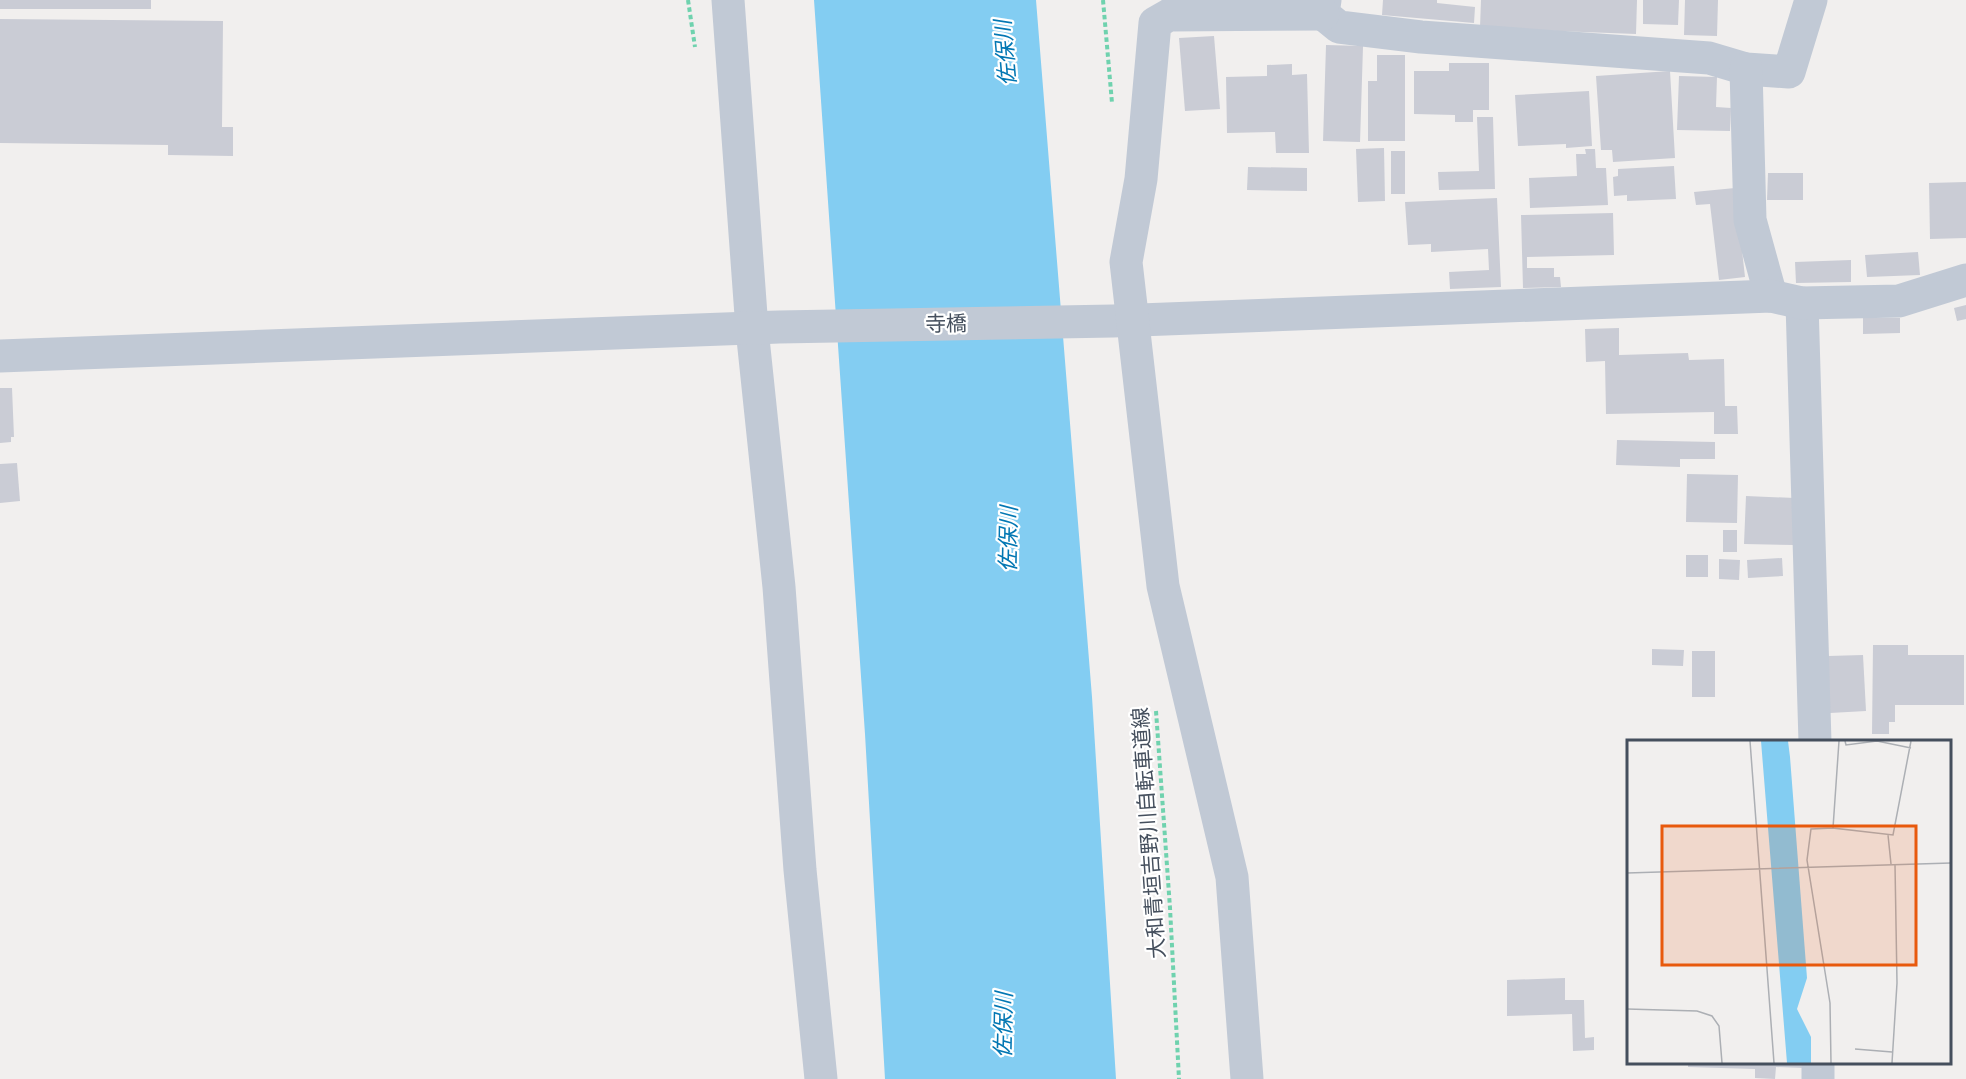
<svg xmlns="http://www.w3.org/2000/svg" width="1966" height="1079" viewBox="0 0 1966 1079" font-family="'Exo 2','Noto Sans JP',sans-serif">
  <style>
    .water { fill: #83cdf2 }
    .building { fill: #caccd5 }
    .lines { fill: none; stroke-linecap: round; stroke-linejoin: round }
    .path { stroke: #6fd2ae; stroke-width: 4; stroke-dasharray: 4.5 3; stroke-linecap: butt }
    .street { stroke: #c1c9d5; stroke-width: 33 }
    .labels { text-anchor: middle; stroke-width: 4.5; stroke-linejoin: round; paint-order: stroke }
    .street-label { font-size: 21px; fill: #454f5d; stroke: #fff }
    .water-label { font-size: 22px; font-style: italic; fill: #0277b3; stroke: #fff }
    .inset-road { fill: none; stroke: #acafb4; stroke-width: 1.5 }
    .view { fill: #e8590c; fill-opacity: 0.15; stroke: #e8590c; stroke-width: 3 }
    .inset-edge { fill: none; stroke: #454f5d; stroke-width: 3 }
  </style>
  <rect width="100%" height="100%" fill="#f1efee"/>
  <path class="water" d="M814,0H1036L1092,697L1116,1079H885L865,734Z"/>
  <g class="building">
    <rect x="0" y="0" width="151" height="9"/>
    <path d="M1383,0H1437V3L1475,7L1474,23L1382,15Z"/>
    <path d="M1481,0H1637L1636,34L1480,28Z"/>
    <path d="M1643,0H1679L1678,25L1643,24Z"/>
    <path d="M1685,0H1718L1717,36L1684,35Z"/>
    <path d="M0,19L223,21L222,127H233V156L168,155V145L0,143Z"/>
    <path d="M1214,36L1220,109L1185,111L1179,38Z"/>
    <path d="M1326,45L1363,46L1360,142L1323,141Z"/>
    <path d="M1377,55H1405V141H1368V81H1377Z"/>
    <path d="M1449,63H1489V110H1473V122H1455V115L1414,114V71H1449Z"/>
    <path d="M1292,64V75L1307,74L1309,153H1276L1275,132L1227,133L1226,77L1267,76V65Z"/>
    <path d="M1670,71L1675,158L1613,162L1612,150H1601L1596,76Z"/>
    <path d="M1679,76L1717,77L1716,107L1731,108L1730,131L1677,130Z"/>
    <path d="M1589,91L1592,146L1566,148V144L1518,146L1515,95Z"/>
    <path d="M1477,117H1493L1495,189L1439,190L1438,172L1479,171Z"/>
    <path d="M1384,148L1385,201L1358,202L1356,149Z"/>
    <path d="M1585,149H1595L1596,168H1606L1608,205L1530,208L1529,178L1577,176L1576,154H1586Z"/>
    <rect x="1391" y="151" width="14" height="43"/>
    <path d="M1674,166L1676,199L1627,201V195L1614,196L1613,177L1618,176V169Z"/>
    <path d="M1248,167L1307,168V191L1247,190Z"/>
    <path d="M1768,173H1803V200H1767Z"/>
    <path d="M1966,182V238L1930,239L1929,183Z"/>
    <path d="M1735,188L1745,277L1719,280L1710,204L1696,205L1694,192Z"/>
    <path d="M1497,198L1501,287L1450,289L1449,272L1489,270L1488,249L1431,252V244L1408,245L1405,202Z"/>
    <path d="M1613,213L1614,255L1527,257V268H1554V277H1560L1561,287L1523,288L1521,215Z"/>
    <path d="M1918,252L1920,275L1867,277L1865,255Z"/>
    <path d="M1851,260V282L1796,283L1795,262Z"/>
    <path d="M1966,305V319L1957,321L1954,308Z"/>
    <path d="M1863,318H1900V333L1863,334Z"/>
    <path d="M1619,328V355L1688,353L1689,360L1724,359L1725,406H1737L1738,434H1714V412L1606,414L1605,361L1586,362L1585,329Z"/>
    <path d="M0,388H12L14,437H11V442L0,443Z"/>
    <path d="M1617,440L1715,442V459H1680V467L1616,465Z"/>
    <path d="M17,463L20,501L0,503V464Z"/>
    <path d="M1687,474L1738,475L1737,523L1686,522Z"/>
    <path d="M1746,496L1795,498L1794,545L1744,544Z"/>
    <rect x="1723" y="530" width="14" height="22"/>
    <rect x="1686" y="555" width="22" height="22"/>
    <path d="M1782,558L1783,576L1748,578L1747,560Z"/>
    <path d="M1719,559L1740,560L1739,580L1719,579Z"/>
    <path d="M1873,645H1908V655H1964V705H1895V722H1889V734H1872Z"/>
    <path d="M1652,649L1684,650L1683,666L1652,665Z"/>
    <rect x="1692" y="651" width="23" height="46"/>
    <path d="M1863,655L1866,711L1830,713L1828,656Z"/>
    <rect x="1950" y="911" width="2" height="60"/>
    <path d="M1565,978V1000H1584L1585,1038L1594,1037V1050L1573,1051L1572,1014L1507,1016V980Z"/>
    <path d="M1688,1062H1804V1068L1776,1067L1775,1079L1755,1078V1069L1688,1067Z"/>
  </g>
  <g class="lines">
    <g class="path">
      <path d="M688,0L695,47"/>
      <path d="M1103,0L1112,103"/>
      <path d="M1156,711L1170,908L1179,1079"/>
    </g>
    <g class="street">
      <path d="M728,0L752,329L779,587L800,870L821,1079"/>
      <path d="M1325,0L1323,14L1339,27L1421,37L1709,58L1746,69L1789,72L1811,0"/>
      <path d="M1746,69L1750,220L1771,296"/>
      <path d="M1802,303L1815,742"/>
      <path d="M0,356L779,327L1113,321L1771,296L1802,303L1899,301L1966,280"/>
      <path d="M1247,1079L1232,877L1163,586L1126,262L1141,179L1155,23L1169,15L1323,14"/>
      <path d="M1818,1079V1062"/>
    </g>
  </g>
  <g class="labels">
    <g class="street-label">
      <text transform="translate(946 324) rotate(-1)" y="7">寺橋</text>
      <text transform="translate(1149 833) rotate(-94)" y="7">大和青垣吉野川自転車道線</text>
    </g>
    <g class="water-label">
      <text transform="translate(1005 53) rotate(-95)" y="8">佐保川</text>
      <text transform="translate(1008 539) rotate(-89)" y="8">佐保川</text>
      <text transform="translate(1003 1025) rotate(-89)" y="8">佐保川</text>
    </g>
  </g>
  <g transform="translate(1627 740)">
    <rect width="324" height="324" fill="#f1efee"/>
    <path d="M134,1H161L163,17L180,238L170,269L184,297V323H160Z" fill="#83cdf2"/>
    <path class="inset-road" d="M123,1L147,323M212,1L206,88L266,95L284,1M218,1L219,5L250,1L284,8M261,95L264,124M0,133L324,123M0,269L70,271L85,276L92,286L95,323M228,309L265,312M204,323L203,263L180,120L184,89L206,88M265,323L270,243L268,125"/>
    <path class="view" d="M35,86H289V225H35Z"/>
    <rect width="324" height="324" class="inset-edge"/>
  </g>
</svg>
